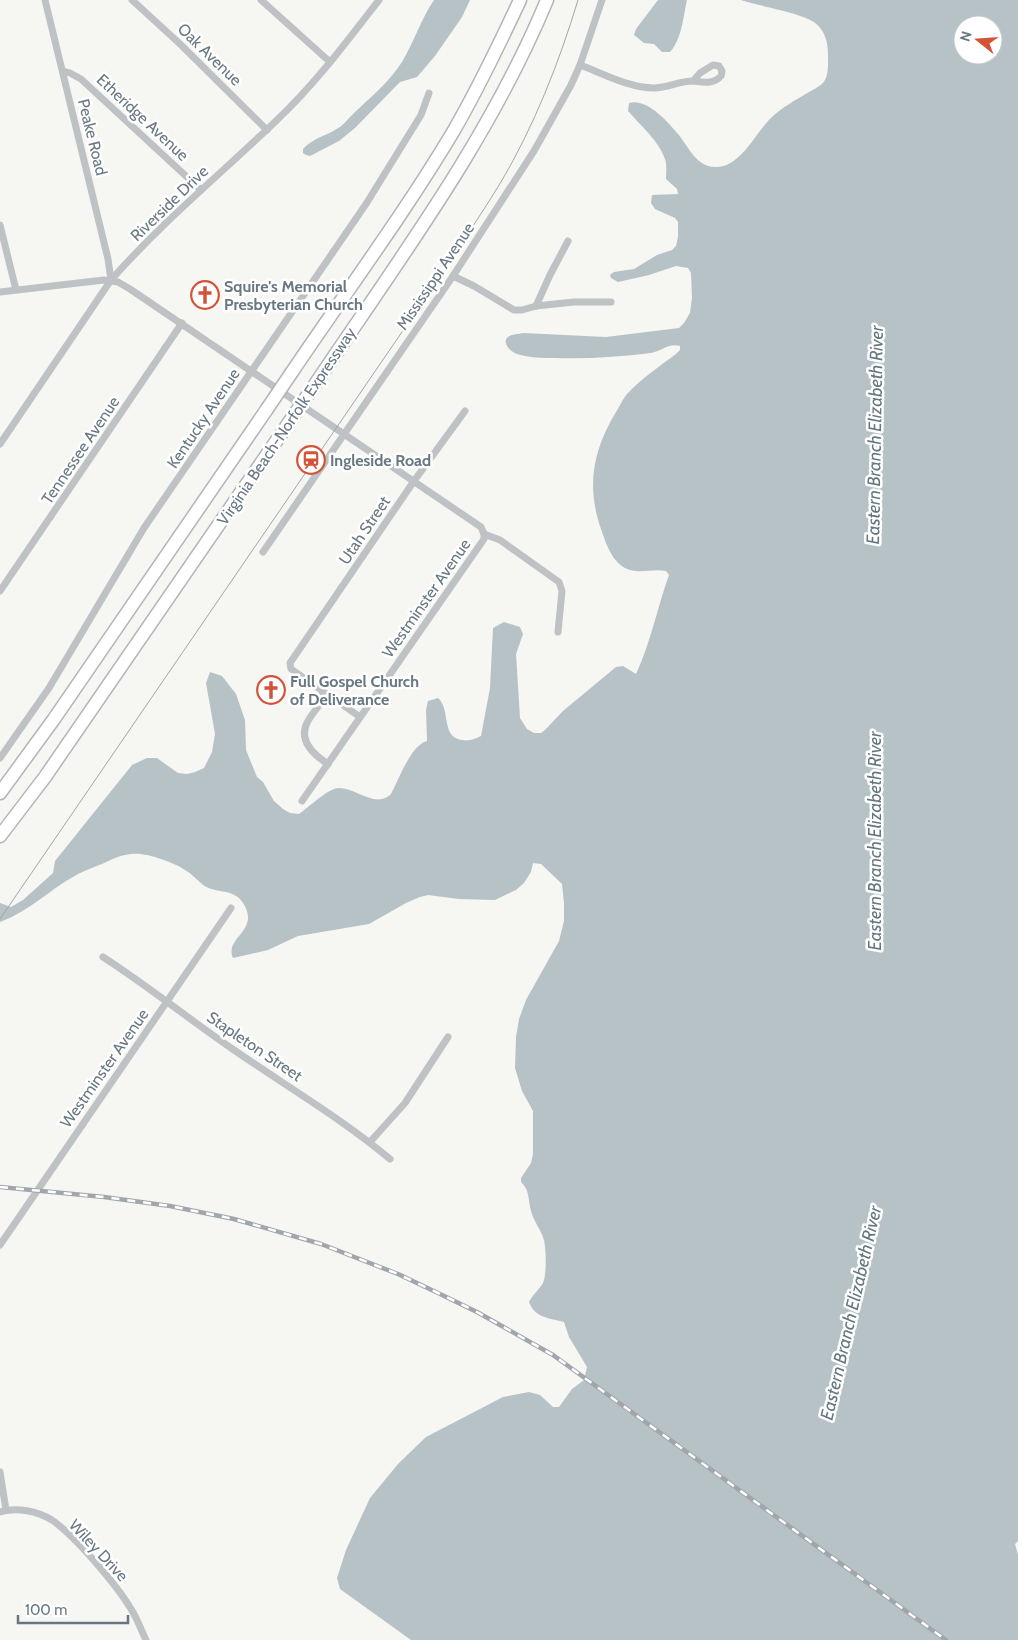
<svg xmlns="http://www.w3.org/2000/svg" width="1018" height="1640" viewBox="0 0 1018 1640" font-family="Cabin,sans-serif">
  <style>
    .water { fill: #b6c2c5; fill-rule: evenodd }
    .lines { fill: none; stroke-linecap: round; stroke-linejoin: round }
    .highway-casing { stroke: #b1b5b8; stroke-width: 15 }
    .street { stroke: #bec2c5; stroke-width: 7 }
    .highway { stroke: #fff; stroke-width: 12 }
    .tram { stroke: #a0a6ab; stroke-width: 1 }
    .rail-casing { stroke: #a0a6ab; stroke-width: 4.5 }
    .rail { stroke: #fff; stroke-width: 2.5; stroke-dasharray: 8; stroke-linecap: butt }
    .highway-bridge-casing { stroke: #b1b5b8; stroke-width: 15; stroke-linecap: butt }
    .highway-bridge { stroke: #fff; stroke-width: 12 }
    .labels { text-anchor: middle; stroke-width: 5; stroke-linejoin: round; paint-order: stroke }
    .street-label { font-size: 16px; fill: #687882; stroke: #fff }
    .poi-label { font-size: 16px; font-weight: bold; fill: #687882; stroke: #fff; text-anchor: start }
    .water-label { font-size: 18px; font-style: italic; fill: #63787e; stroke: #fff }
  </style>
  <rect width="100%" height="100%" fill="#f6f6f3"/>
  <g class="water">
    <path d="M434,0H470L462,17L435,56L417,77L400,82L355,128L339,141L310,156L306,155L303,153V149C316,135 337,134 348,119C366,101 388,84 402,62C414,42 421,19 434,0Z"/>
    <path d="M658,0H687C683,17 682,39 670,52H662L654,44L644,43L634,35L636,29Z"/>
    <path d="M741,0H1018V1541L1015,1544L1018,1555V1640H411L340,1589L337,1578L346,1550L370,1498L398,1464L426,1437L503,1397L529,1392L540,1395L553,1407H559L572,1389L584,1380L587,1367L569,1337L564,1322C549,1318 535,1318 529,1302C533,1294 539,1290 543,1283C547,1274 546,1249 544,1240C541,1230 534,1222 531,1211C528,1201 530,1190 521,1182V1178L531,1163L533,1154V1111L522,1091L515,1068L516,1037L519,1019L526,1000L559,941L564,921V903L562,884L541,864L533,863L531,872L524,883L516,890L495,900L459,899L428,895L420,897L406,903L369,924L298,936L268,950L233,958C224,937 261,931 243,903C234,888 216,894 203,885C197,880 192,874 185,870C178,865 169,862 161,859C152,856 141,853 131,854C121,855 112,859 102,864C94,867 86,870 78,874C50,889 30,911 0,922V903L11,907L23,900L53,873L55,861L132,765L147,758H157L178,773L187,774L195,772L204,768L212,752L215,734L206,683L210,672L222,676L236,694L245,720L246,750L257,777L263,782L274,801L283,809L290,813L299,814C308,808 328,788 339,788C356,788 376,809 391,794C399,779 411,745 427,741L426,710L428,701L438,698C450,708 442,734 458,739C467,742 473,740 481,736L490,688L493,628L504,622L520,627L523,634L516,654L520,718L527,729L534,733H541L545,730L563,711L616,667L623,666L636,674C651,642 657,608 669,575L666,571C652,568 638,575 625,568C611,560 606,543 601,529C586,486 593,450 616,412C620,406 623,398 628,393C642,378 660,366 676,354L680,350V346C667,343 663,351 651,353C619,357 588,359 555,358C542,358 529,358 517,354C511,352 501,343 508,337C512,334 519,334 523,333L606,337L679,328L684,323L690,313L692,298L691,273L688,268L676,266L649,275L618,282L611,278L610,275L614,272L634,269L657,255L672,250L676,246L678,237V222L675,218L655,209L651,203L652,195L678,194L677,189L666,179C666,172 667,165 665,159C659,141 640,125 628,111L629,103C647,98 667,121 678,134C688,146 697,168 716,167C741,167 755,133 771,118C782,107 796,100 809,92C813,90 818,87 822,84C829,77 828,65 828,55C828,42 825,30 814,22C801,13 759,6 741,0ZM963,25H993V55H963Z"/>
  </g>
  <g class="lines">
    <defs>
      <g id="highway">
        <path d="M292,372C346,292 404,214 453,132C478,89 499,45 520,0"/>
        <path d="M314,386C398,261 489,140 547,0"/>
        <path d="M0,793L54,719L267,409"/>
        <path d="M0,836L45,777L288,424"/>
      </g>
    </defs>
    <use href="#highway" class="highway-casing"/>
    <g class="street">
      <path d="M45,0L108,259L111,280"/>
      <path d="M132,0L179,43L267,130"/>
      <path d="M261,0L330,62"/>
      <path d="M580,65C602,73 629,88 654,88C667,88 680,81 692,81C703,82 713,85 721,76L722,71L719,66L713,65L700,73L693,81"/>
      <path d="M63,71L70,73L81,79L201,190"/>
      <path d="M0,225L16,290"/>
      <path d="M453,276L474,286L514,310H522L536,306L574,302H611"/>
      <path d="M0,292L104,280L118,282L130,289L481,527L484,534L500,540L559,582L562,591L558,632"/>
      <path d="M536,306L550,275L568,241"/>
      <path d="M0,444L111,280C162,222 222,173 278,119C316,83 347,41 379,0"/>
      <path d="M263,552L453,276L534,151L571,85L580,65L602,0"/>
      <path d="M0,591L182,323"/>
      <path d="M322,690L323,698C320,706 312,713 308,721C297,740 314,755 328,764"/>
      <path d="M360,717L291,669L290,663L414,481L465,411"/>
      <path d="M0,758L49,688L144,528L366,204L421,115L429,93"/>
      <path d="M302,801L484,539V534"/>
      <path d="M103,957C148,986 190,1020 234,1050C286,1086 341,1118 390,1159"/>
      <path d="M370,1142L405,1103L448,1037"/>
      <path d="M0,1245L231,908"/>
      <path d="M0,1472L6,1510"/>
      <path d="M0,1512C17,1507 37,1511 52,1520C75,1536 116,1584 131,1609C137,1618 141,1630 146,1640"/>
    </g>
    <use href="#highway" class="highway"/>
    <path class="tram" d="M0,919L441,275C461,244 482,213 501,182C534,126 559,63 578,0"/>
    <defs>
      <path id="rail" d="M0,1187L104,1197L170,1206L234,1219L321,1244L398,1274L438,1293L477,1312L553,1355L946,1640"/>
    </defs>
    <use href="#rail" class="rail-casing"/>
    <use href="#rail" class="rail"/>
    <defs>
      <g id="highway-bridge">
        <path d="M267,409L292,372"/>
        <path d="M288,424L314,386"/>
      </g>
    </defs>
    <use href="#highway-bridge" class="highway-bridge-casing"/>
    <use href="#highway-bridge" class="highway-bridge"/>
  </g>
  <defs>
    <symbol id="church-ring" viewBox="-11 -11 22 22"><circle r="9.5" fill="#fff" stroke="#d45235" stroke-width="1.5"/><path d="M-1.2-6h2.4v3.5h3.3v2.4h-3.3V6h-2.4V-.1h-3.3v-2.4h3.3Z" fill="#d45235"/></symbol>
    <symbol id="station-ring" viewBox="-11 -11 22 22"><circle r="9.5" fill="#fff" stroke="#d45235" stroke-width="1.5"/><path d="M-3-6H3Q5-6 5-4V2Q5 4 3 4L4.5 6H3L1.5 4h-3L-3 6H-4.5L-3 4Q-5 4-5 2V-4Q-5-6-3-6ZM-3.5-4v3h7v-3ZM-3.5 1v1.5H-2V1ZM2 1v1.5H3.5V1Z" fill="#d45235"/></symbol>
  </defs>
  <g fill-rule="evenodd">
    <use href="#church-ring" x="189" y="279" width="32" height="32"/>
    <use href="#station-ring" x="295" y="444" width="32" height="32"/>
    <use href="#church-ring" x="255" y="674" width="32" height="32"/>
  </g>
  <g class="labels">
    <g class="street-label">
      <text transform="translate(210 54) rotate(44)" y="6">Oak Avenue</text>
      <text transform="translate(143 117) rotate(43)" y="6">Etheridge Avenue</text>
      <text transform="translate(93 137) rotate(76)" y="6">Peake Road</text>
      <text transform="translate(169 203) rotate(-44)" y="6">Riverside Drive</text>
      <text transform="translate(435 276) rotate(-56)" y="6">Mississippi Avenue</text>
      <text transform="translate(203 418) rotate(-56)" y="6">Kentucky Avenue</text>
      <text transform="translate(286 426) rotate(-56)" y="6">Virginia Beach-Norfolk Expressway</text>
      <text transform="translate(80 450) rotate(-56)" y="6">Tennessee Avenue</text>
      <text transform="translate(364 530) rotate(-56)" y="6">Utah Street</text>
      <text transform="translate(426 598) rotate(-55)" y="6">Westminster Avenue</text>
      <text transform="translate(255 1046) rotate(34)" y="6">Stapleton Street</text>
      <text transform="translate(104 1068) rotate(-55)" y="6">Westminster Avenue</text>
      <text transform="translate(99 1550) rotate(47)" y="6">Wiley Drive</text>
    </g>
    <g class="poi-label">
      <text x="224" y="292">Squire's Memorial<tspan x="224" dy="18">Presbyterian Church</tspan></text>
      <text x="330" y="466">Ingleside Road</text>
      <text x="290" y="687">Full Gospel Church<tspan x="290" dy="18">of Deliverance</tspan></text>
    </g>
    <g class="water-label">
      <text transform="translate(875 435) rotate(-89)" y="6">Eastern Branch Elizabeth River</text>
      <text transform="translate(875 841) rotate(-90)" y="6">Eastern Branch Elizabeth River</text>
      <text transform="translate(851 1313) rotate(-77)" y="6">Eastern Branch Elizabeth River</text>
    </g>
  </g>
  <g transform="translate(978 40) rotate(287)"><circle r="24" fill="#ffffff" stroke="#c3c9cd"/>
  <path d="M0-4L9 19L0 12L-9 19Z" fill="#d45235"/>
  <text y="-8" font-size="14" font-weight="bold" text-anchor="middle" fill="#687882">N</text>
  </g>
  <path d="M18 1615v8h110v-8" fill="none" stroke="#687882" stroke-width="2.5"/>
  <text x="25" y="1615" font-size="15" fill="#687882" stroke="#ffffff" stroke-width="4" paint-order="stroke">100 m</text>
</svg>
